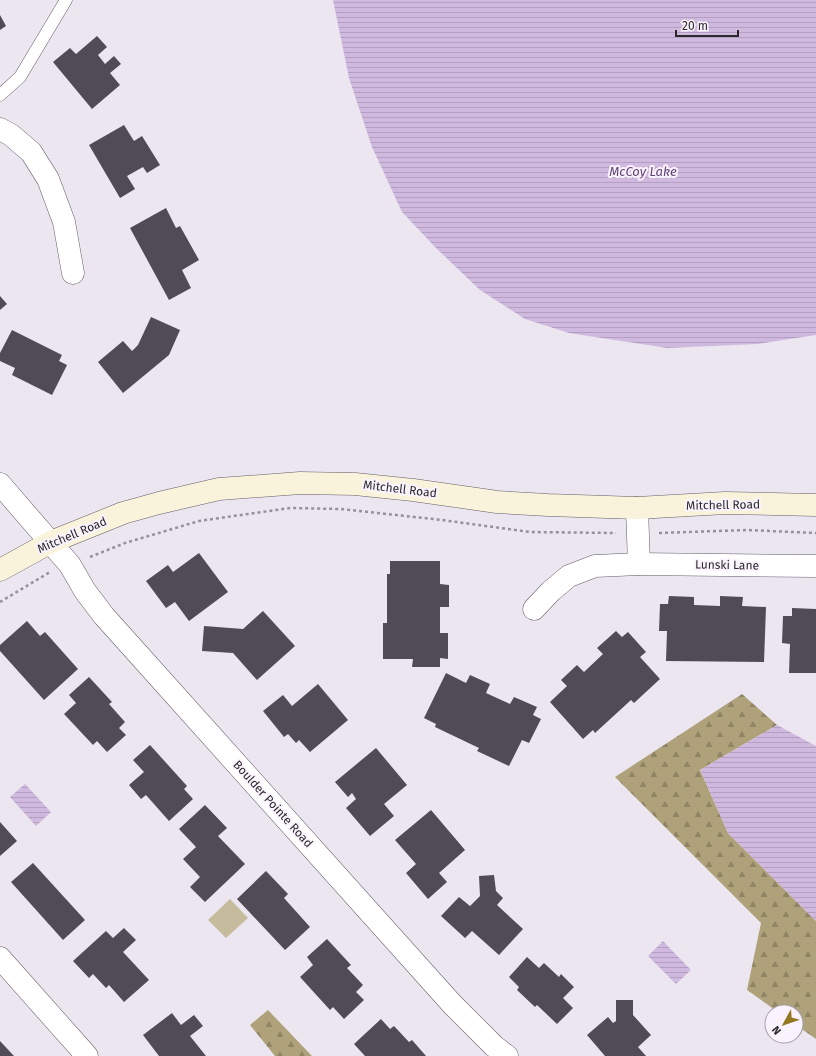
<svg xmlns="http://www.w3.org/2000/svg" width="816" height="1056" viewBox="0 0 816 1056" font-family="'Fira Sans',sans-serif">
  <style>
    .forest { fill: url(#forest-firs) }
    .garden { fill: #c6bc9d }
    .water { fill: url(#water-rules) }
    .building { fill: #504b54 }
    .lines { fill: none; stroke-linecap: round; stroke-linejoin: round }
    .service-casing { stroke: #635d66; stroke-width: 13 }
    .minor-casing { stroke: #635d66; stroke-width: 23 }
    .secondary-casing { stroke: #635d66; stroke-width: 23 }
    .path { stroke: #959199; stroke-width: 2.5; stroke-dasharray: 3 3; stroke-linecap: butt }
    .service { stroke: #fff; stroke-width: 12 }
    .minor { stroke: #fff; stroke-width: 22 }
    .secondary { stroke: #faf3dc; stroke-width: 22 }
    .labels { text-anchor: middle; stroke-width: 4; stroke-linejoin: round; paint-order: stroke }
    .street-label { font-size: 12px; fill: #2b292d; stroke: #faf3fe }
    .water-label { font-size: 13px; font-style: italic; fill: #624274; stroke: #faf3fe }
  </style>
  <defs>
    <pattern id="forest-firs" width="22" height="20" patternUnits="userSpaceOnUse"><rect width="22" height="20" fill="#afa27a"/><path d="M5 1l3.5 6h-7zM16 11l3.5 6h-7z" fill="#8f8464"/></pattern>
    <pattern id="water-rules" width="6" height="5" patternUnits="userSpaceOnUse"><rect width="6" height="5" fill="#d0b9de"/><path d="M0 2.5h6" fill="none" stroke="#b39fbf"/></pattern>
  </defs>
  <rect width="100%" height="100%" fill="#ece6f1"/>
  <g class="forest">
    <path d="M742,694L777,725L700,770L728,833L816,921V1039L796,1025V1012H778L747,990L761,923L615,777Z"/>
    <path d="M268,1010L312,1056H275L250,1025Z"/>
  </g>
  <path class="garden" d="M230,899L248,918L226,938L208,920Z"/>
  <g class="water">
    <path d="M333,0H816V335L757,344L667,348L569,333L525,319L480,290L436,248L402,212L372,147L349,78Z"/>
    <path d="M777,725L816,746V921L728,833L700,770Z"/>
    <path d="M25,784L51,812L36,826L10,797Z"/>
    <path d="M663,941L691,970L676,984L648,956Z"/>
  </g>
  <g class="building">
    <path d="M0,15L6,26L0,30Z"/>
    <path d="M97,36L107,47L98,55L105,64L114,56L121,64L110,73L120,85L92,109L53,62L70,48L76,54Z"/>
    <path d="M124,125L134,141L142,136L160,165L147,173L143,167L127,176L135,189L120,198L89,145Z"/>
    <path d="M166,208L176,228L180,226L199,260L182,270L191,288L169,300L130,228Z"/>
    <path d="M0,296L7,304L0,310Z"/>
    <path d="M151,317L180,330L169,355L123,393L98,362L123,341L132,351L138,345Z"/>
    <path d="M12,330L62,355L59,361L67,365L52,395L12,375L15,368L0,361V353Z"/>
    <path d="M199,553L228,592L189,621L175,602L166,608L146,581L168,565L173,572Z"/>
    <path d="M390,561H440V584L449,585V607H440V633H448V659L440,658V667H412L413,659H383V623H387V574H390Z"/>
    <path d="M669,596L694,597V605L720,606V596L743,597L742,606L766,607L764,662L666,661L667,631H659L660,604H668Z"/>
    <path d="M792,608L816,609V673H789L790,644L782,643L783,616H792Z"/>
    <path d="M263,611L295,646L257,680L233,653L202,651L204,626L243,629Z"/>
    <path d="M27,621L40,636L45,632L78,669L44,700L0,651V645Z"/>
    <path d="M616,631L622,637L628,632L646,652L640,657L660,679L634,703L631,700L595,733L593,730L583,739L550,702L567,686L561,680L577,665L584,672L603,654L597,648Z"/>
    <path d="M446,673L466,683L470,675L490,684L486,693L510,704L514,697L537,707L533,715L541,719L529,743L522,740L509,766L477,751L479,748L435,727L436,724L424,718Z"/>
    <path d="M89,677L112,702L109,704L125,722L119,728L126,735L107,752L97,741L93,745L64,714L76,703L69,695Z"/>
    <path d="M318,684L348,720L310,752L299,740L296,743L288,734L284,737L263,711L283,695L292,706Z"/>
    <path d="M150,745L187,786L184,789L193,799L169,821L146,795L141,799L129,785L144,772L133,760Z"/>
    <path d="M376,748L407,785L384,804L394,816L370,836L346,808L356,799L352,793L348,797L335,782Z"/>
    <path d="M205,805L227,828L218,836L245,864L205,902L190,887L200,877L183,859L196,847L179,829Z"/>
    <path d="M431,810L465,850L439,873L447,882L428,899L406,873L416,864L395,840Z"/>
    <path d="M0,822L17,841L0,856Z"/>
    <path d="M33,863L85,920L63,940L11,882Z"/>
    <path d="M266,871L288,894L284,898L310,927L285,950L237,899Z"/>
    <path d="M494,875L496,891L503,898L497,905L523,929L499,955L472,931L465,938L441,916L459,897L470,906L480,896L479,876Z"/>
    <path d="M124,928L136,940L123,952L149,980L124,1002L109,985L106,988L93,974L89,978L73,961L106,931L113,938Z"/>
    <path d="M327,939L351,965L347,968L363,985L356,992L364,1000L344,1019L333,1007L330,1010L300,977L313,965L307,957Z"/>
    <path d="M527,957L539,968L544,963L559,977L561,974L574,987L563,998L573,1008L557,1024L537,1005L535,1007L517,990L519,987L509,977Z"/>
    <path d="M616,1000H633V1015L651,1035L638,1047L646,1056H605L587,1035L608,1017L613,1023L616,1021Z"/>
    <path d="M172,1013L181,1025L194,1015L203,1026L190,1036L206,1056H159L143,1035Z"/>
    <path d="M381,1019L390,1029L394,1026L409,1042L412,1040L426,1056H365L354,1044Z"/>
    <path d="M0,1041L14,1056H0Z"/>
  </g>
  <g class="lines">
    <defs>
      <path id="service" d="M0,95L20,77L66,0"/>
      <g id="minor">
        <path d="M0,129L11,135L31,152L48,179L64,222L73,273"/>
        <path d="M0,484L70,565L85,591L104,616L452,1004L494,1046L507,1056"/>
        <path d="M637,508L639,564"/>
        <path d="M534,609L551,591L569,576L595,566L639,564L816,566"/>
        <path d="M0,958L87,1056"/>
      </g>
      <path id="secondary" d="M0,570L51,542L123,513L159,503L219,489L300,483L355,484L413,490L497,502L548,505L637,508L725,503L816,505"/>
    </defs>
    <use href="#service" class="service-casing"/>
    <use href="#minor" class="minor-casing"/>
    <use href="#secondary" class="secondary-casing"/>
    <g class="path">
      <path d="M659,533L747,530L816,533"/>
      <path d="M90,557L125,543L199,521L290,508L341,509L442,520L530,532L616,533"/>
      <path d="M0,602L50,572"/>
    </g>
    <use href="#service" class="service"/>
    <use href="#minor" class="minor"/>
    <use href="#secondary" class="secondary"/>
  </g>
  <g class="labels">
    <g class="street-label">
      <text transform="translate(400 489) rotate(7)" y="4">Mitchell Road</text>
      <text transform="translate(723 505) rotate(-1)" y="4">Mitchell Road</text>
      <text transform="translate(72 535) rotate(-23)" y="4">Mitchell Road</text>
      <text transform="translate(727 565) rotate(1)" y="4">Lunski Lane</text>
      <text transform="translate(273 804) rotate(48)" y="4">Boulder Pointe Road</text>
    </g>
    <g class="water-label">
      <text x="643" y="176">McCoy Lake</text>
    </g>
  </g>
  <g transform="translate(784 1024) rotate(230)"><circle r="19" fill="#faf3fe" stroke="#a7a2aa"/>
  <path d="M0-3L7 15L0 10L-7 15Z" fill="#92781f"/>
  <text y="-6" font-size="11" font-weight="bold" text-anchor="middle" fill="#2b292d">N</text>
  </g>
  <path d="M676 30v6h62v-6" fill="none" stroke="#2b292d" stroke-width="2"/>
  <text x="682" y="30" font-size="12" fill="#2b292d" stroke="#faf3fe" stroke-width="3" paint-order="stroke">20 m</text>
</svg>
